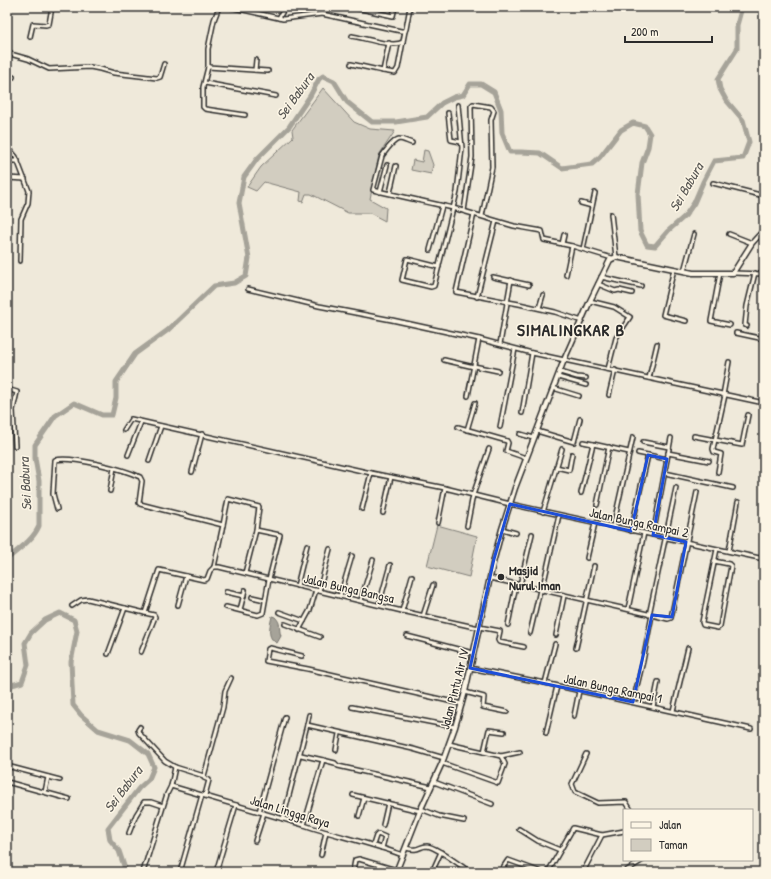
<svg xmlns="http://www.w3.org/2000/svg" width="771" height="879" viewBox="0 0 771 879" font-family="'Patrick Hand',sans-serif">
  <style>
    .green { fill: #d2cdc0; stroke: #7e7c76 }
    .water { fill: #a6a399; stroke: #75736d }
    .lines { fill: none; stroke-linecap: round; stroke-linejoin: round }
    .river { stroke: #a6a399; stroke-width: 5 }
    .minor-casing { stroke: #2b2b2b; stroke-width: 6 }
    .major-casing { stroke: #2b2b2b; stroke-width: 7 }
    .minor { stroke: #fcf5e5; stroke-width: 3 }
    .major { stroke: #fcf5e5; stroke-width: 4 }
    .marked { fill: none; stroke: #1d4ed8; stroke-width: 3; stroke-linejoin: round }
    .poi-dot { fill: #2b2b2b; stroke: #fcf5e5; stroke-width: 1.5 }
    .labels { text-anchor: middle; stroke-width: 3; stroke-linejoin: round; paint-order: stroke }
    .street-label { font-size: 13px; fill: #2b2b2b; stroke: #fcf5e5 }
    .poi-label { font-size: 13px; font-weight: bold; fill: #2b2b2b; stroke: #fcf5e5; text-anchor: start }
    .water-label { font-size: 14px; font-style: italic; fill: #565552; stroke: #fcf5e5 }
    .district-label { font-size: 17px; font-weight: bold; letter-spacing: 1px; fill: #2b2b2b; stroke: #fcf5e5 }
  </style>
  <rect width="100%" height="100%" fill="#efe9da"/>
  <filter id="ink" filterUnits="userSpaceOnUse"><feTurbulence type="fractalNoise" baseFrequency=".025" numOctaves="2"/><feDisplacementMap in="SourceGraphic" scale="8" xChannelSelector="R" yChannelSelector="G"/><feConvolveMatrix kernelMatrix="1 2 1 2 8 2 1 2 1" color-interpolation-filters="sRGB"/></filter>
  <g filter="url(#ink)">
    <g class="green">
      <path d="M323,88L354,122L370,129L395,131L379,155L370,199L386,208L385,221L370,213H348L311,194H306L303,202L300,201L301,192L264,182L256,191L247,187L261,167L293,137L292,130Z"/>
      <path d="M424,150L428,151L433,165L431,174L411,170L413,160L422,162Z"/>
      <path d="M437,525L477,536L469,577L427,566Z"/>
    </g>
    <path class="water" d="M272,616L275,617C282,624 278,627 281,636L277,643C266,638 270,626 272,616Z"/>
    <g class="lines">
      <g class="river">
        <path d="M7,559C19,549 33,540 39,526V481L35,458V445L55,416L74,403L102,415H112L116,398V382L135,354L168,330L214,286L234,283L246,276L249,258L239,203L244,177L257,159L289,127L310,96L319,79L323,76L334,81L347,102L372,122H396L427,117L442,103L454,97L463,95L470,84H481L494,92L501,110L502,133L510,152H521L540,153L562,168L592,164L600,157L621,130L633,123L645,126L650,134L648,147L642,163L638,194L640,231L647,245L655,246L668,231L685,216L694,203L703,182L714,161L743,158L749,142L743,120L726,100L720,89L718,79L737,49V25L742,7"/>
        <path d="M7,676L12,685L22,682L28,665L25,643L31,633L45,620L60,613L74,620L77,631L71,662L73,705L81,715L98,730L130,740L148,754L154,767L149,779L139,788L108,828L110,840L119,851L126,872"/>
      </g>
      <defs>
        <g id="minor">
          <path d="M219,7L214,20L208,49V67L203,87V107L205,109L245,115"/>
          <path d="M230,7L283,19L322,14L401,31H405L406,29L410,7"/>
          <path d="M352,7L393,16L395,7"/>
          <path d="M279,18L285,7"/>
          <path d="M352,36C365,38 392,48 403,42"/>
          <path d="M30,37L33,24L46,25L49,24L52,7"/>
          <path d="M389,43L383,71L395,73L398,68L405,31"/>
          <path d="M7,53L28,59L49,69L90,67L100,69L114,73L157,78L160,77L164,64"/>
          <path d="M351,64L383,71"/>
          <path d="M208,67L268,71"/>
          <path d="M255,70L256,60"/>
          <path d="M7,76L13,77"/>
          <path d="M205,83L276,96"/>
          <path d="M448,113L451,140L461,142"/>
          <path d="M412,143C408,142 403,139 399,139C393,140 385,152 382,156L373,190L453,208L514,226L542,231L544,240L572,246L612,258"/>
          <path d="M7,146L16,157L29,191L28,203L21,219L20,261"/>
          <path d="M7,161H18"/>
          <path d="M7,178L25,179"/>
          <path d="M713,183L764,196"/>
          <path d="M380,192L387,165"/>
          <path d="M390,193L396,166"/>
          <path d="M581,203L592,206"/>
          <path d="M464,211L472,157L471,106L473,104L491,107L494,111L491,120L492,167L482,216"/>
          <path d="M474,214L456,292L519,304L555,312L582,321"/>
          <path d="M611,214L616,257"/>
          <path d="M729,234L752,243"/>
          <path d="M562,244L564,235"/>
          <path d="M583,249L595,193"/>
          <path d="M430,250L442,206"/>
          <path d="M439,267L407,259L402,280L431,287L434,286L457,192L462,148L458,105"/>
          <path d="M674,269L663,315L686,321"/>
          <path d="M684,271L694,234"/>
          <path d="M720,273L711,321L730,325"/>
          <path d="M733,273L764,274"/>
          <path d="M566,275L572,246"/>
          <path d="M493,277L529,285"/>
          <path d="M601,277L641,286"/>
          <path d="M598,284L615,291L619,290L632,293"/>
          <path d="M248,289L319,306L392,320L479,339L532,353L764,403"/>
          <path d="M477,297L496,221"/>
          <path d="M590,301L614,307L630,317L616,338L608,369"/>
          <path d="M539,308L543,295"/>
          <path d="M747,326L745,325L747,306L755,273"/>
          <path d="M736,333L764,339"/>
          <path d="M500,344L511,280"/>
          <path d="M444,360L474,367"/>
          <path d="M474,366L498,371"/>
          <path d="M560,372L577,377L586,378"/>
          <path d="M558,377L586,385"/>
          <path d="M649,378L657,344"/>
          <path d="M553,388L579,396"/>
          <path d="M7,389L17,392L13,410"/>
          <path d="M609,395L615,370"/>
          <path d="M723,395L729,362"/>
          <path d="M468,396L479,339"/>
          <path d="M7,407L13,410L15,446"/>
          <path d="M522,413L532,353"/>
          <path d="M458,427L507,441L508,443L506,451L526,458"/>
          <path d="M500,427L515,349"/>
          <path d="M124,430L131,419L371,473L445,488L510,504L764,559"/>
          <path d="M467,430L475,403"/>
          <path d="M537,431L574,442L580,419"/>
          <path d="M520,434L534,438"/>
          <path d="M694,436L742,445L748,415"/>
          <path d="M583,442L593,444"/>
          <path d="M643,442L669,447"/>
          <path d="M638,453L667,459"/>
          <path d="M668,453L709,461"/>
          <path d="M128,455L141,422"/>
          <path d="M149,461L161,426"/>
          <path d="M556,467L569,470L572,454"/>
          <path d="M192,472L202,434"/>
          <path d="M718,472L721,454L714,452L713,449L725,395"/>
          <path d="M665,473L733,488"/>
          <path d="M110,491L114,468"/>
          <path d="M581,493L593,444L629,452"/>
          <path d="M597,505L609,447"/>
          <path d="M57,509L53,494L55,460C72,456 124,469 140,477L142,481L139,503L140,504L223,525L214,567L210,571L207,579L204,580L159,570L145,613L88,599L81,600L72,606"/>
          <path d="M362,509L371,473"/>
          <path d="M543,512L562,449"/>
          <path d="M383,513L391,477"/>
          <path d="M438,523L445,488"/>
          <path d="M223,525L228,499L259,507L256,530L245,573"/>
          <path d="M467,526L473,495L489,449"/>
          <path d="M613,527L633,437"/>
          <path d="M502,529L516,533"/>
          <path d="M631,531L648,455"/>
          <path d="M653,535L671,438"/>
          <path d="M729,551L738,502"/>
          <path d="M587,558L595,523"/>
          <path d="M714,561L729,564L731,566L720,626L718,628L703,625L702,622L717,549"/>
          <path d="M214,567H219L402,611L479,628"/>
          <path d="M490,578L652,615L643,661L633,702"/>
          <path d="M520,585L532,534"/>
          <path d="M297,586L307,545"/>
          <path d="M319,591L330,549"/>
          <path d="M542,591L559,515"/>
          <path d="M226,592L244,596"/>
          <path d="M340,596L352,556"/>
          <path d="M252,597L265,600"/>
          <path d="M361,600L373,560"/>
          <path d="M178,605L186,576"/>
          <path d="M379,605L390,565"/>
          <path d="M226,607L258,615L263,613L269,579L280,535L256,530"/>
          <path d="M628,609L644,533"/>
          <path d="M240,610L245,590"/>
          <path d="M402,611L412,576"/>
          <path d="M279,612L304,621"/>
          <path d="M649,615L676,488"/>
          <path d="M652,615L668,619L671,618L697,492"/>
          <path d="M423,616L433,585"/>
          <path d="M285,624L320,637"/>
          <path d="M508,625L516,585"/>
          <path d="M479,627L500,631L498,640L499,642L524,647"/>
          <path d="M299,630L310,610L316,590"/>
          <path d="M530,633L540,590"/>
          <path d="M556,635L564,596"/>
          <path d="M407,636L473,653"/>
          <path d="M576,648L594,566"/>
          <path d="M141,652L155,617L154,615L145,613"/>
          <path d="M108,654L125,608"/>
          <path d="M302,656L270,648L268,649L266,661L308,669L462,704"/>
          <path d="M470,668L545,683L751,729"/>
          <path d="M545,683L555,644"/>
          <path d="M465,692L484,697L483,707L507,712"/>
          <path d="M352,707L455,727"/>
          <path d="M653,707L658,682"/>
          <path d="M673,711L688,648"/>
          <path d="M574,716L579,691"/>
          <path d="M307,725L309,715"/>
          <path d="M140,727L138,730L139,733L165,761L175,767L204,776"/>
          <path d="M546,733L557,686"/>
          <path d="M449,744L501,756L520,752"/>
          <path d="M336,750L339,734"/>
          <path d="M484,752L489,730L504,732"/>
          <path d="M586,754L572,784L575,792L598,803L626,802L631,810"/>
          <path d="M301,755L323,760"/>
          <path d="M442,763L498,783L505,764L501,756"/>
          <path d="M7,766L60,780"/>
          <path d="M204,776L223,707L225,691L231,678"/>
          <path d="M204,776V778L209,780L205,795"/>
          <path d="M7,782L69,799"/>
          <path d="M434,782L492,804"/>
          <path d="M171,786L304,825C337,836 370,843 403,855"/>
          <path d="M45,792L48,777"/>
          <path d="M353,795L420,811"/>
          <path d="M421,809L439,816L464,821"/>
          <path d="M259,812L285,717"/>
          <path d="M359,816L364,798"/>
          <path d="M283,819L307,725L413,749L444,758"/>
          <path d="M304,825L323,760L335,763L338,766L431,787"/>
          <path d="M383,825L388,803"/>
          <path d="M519,829L538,841L560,850"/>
          <path d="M129,833L136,815L144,802H151L163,806"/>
          <path d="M255,841L264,813"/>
          <path d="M373,845L376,836L378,834L385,837L382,848"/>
          <path d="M406,848C419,852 419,846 427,846C437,847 461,866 470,872"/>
          <path d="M321,855L326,832"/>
          <path d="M353,871L355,860L359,859L396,870"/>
          <path d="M143,872L167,794L171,786L175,767"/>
          <path d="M180,872L202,795"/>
          <path d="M216,872L236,805"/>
          <path d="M432,872L441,852"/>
          <path d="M500,872L508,860L541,872"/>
          <path d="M548,872L573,828L602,835L624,831"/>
          <path d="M583,872L602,835"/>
          <path d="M624,872L643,860"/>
        </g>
        <path id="major" d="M396,872L420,811L442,763L455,727L465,692L494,559L502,529L515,488L564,360L590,301L610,260L616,257L693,273H733L752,243L764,230"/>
      </defs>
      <use href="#minor" class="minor-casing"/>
      <use href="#major" class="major-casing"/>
      <use href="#minor" class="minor"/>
      <use href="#major" class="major"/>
    </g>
  </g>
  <path class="marked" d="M648,455L667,459L653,535L686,542L672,617L652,615L633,702L470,668L494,559L510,504L631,531Z"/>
  <circle class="poi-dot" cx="501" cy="577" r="4"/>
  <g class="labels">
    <g class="street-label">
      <text transform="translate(639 522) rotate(12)" y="5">Jalan Bunga Rampai 2</text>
      <text transform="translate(349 588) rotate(13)" y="5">Jalan Bunga Bangsa</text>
      <text transform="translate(613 688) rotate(12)" y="5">Jalan Bunga Rampai 1</text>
      <text transform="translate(454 689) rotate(-76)" y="5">Jalan Pintu Air IV</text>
      <text transform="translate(290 811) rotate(17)" y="5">Jalan Lingga Raya</text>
    </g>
    <g class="poi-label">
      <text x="509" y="575">Masjid<tspan x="509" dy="15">Nurul Iman</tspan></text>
    </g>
    <g class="water-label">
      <text transform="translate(295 96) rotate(-54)" y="5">Sei Babura</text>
      <text transform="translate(686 187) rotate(-60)" y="5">Sei Babura</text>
      <text transform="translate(25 484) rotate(-93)" y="5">Sei Babura</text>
      <text transform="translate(123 789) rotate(-53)" y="5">Sei Babura</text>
    </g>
    <g class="district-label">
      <text x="571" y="336">SIMALINGKAR B</text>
    </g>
  </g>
  <rect width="771" height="879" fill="none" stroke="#fcf5e5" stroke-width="24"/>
  <rect x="12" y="12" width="747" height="855" fill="none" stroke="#2b2b2b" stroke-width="1.5" filter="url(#ink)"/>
  <rect x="623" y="809" width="130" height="52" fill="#fcf5e5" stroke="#a8a49b"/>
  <rect x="631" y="822" width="20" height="6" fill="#fcf5e5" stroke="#a8a49b"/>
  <text x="659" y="829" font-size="12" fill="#2b2b2b">Jalan</text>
  <rect x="631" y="839" width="20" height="12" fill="#d2cdc0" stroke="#a8a49b"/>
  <text x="659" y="849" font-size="12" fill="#2b2b2b">Taman</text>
  <path d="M625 36v6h87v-6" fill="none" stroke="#2b2b2b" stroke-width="2"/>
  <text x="631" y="36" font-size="12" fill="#2b2b2b" stroke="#fcf5e5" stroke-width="3" paint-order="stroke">200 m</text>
</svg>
